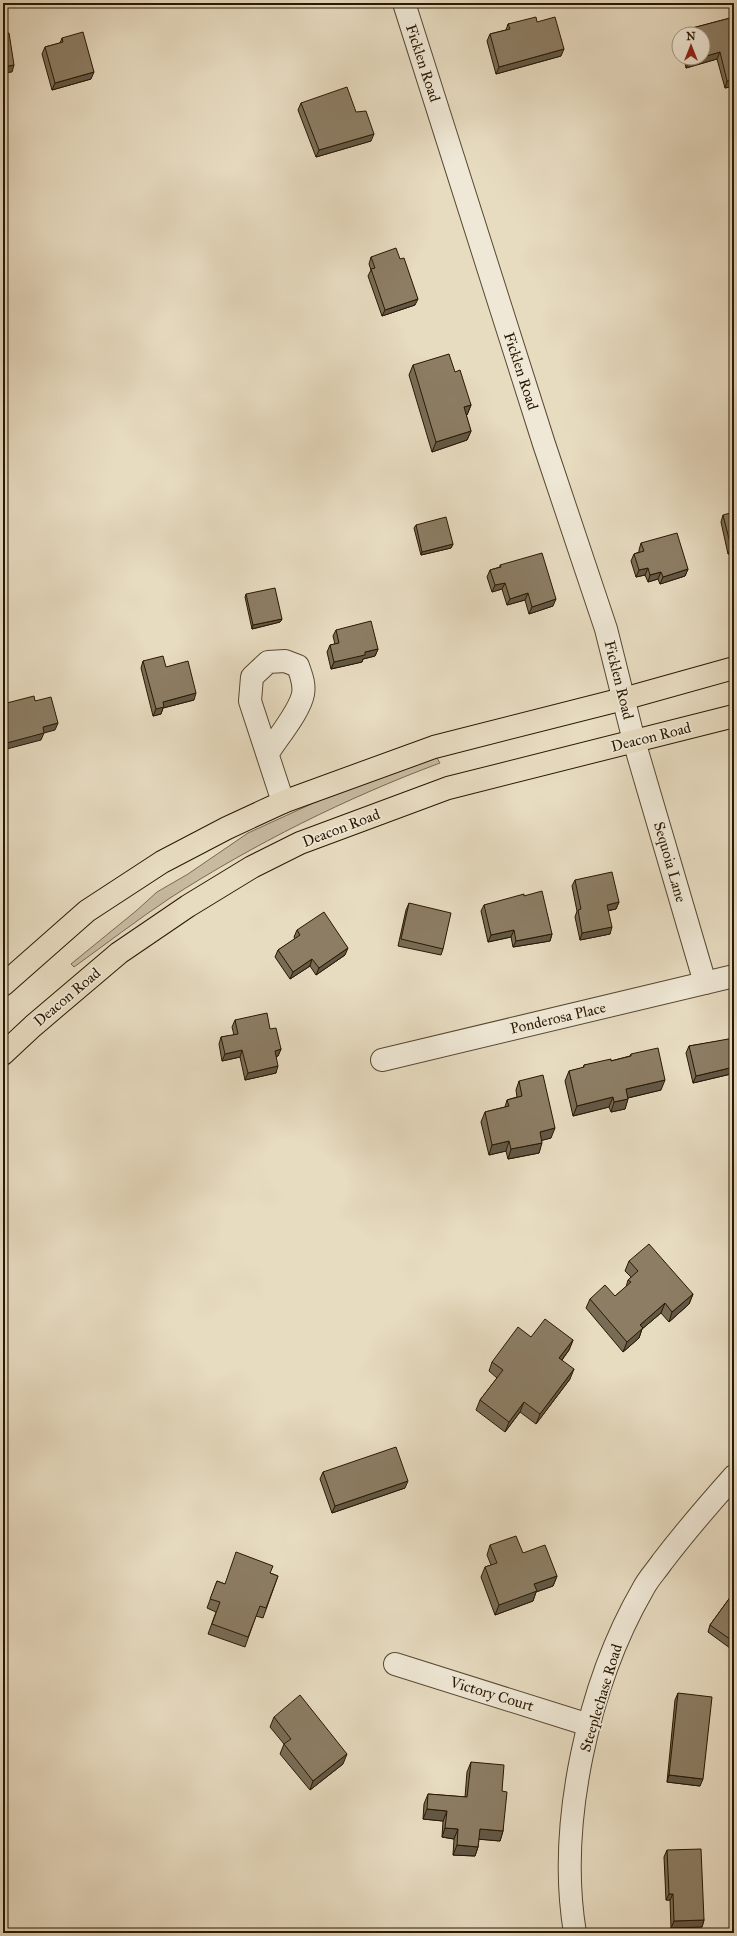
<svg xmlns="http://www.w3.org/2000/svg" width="737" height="1936" viewBox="0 0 737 1936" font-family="'IM FELL Great Primer',serif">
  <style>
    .green { fill: #c7baa0; stroke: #786950 }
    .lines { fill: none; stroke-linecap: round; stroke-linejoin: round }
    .minor-casing { stroke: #584931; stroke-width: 24 }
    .major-casing { stroke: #291801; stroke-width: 24 }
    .minor { stroke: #efe8d6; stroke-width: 22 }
    .major { stroke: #e7dbc0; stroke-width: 22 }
    .wall { fill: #786c56; stroke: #291801 }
    .shaded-wall { fill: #625846; stroke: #291801 }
    .building { fill: #8c7d64; stroke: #291801 }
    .labels { text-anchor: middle; stroke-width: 3.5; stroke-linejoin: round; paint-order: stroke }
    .street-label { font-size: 15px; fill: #291801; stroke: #efe8d6 }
  </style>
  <rect width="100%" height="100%" fill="#e7dbc0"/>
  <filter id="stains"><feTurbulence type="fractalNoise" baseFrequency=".005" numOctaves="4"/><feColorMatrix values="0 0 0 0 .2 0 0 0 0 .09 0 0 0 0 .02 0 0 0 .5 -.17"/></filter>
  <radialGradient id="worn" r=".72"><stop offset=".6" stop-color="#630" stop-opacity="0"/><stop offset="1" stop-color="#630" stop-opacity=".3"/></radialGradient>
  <path class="green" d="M437,758L440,763C346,798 254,844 170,898C137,920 106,944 74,967L71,964L136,911L157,892L188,874L248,833L331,795L422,761Z"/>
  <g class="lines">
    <defs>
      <g id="minor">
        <path d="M404,3L544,444L606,629L634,741L705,983"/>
        <path d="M268,753C278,737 300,711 303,694C305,684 301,675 298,666L285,661L268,662L252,677L250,701L283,802"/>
        <path d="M382,1060L734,976"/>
        <path d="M395,1664L589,1725"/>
        <path d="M575,1933C557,1825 588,1684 643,1589C648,1579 656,1571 662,1562C685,1532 709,1504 734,1476"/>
      </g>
      <g id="major">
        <path d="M3,985L87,911L162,862L227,828L283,802L434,747L623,699L734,668"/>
        <path d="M3,1054L33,1026L119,953L188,906L252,867L300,843L448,788L734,716"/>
      </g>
    </defs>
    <use href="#minor" class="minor-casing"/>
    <use href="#major" class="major-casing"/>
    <use href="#minor" class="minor"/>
    <use href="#major" class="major"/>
  </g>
  <g class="wall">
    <path d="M734,17V86L725,88L717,59L686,68L684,58H703V34H679L681,31Z"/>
    <path d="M537,22L561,56L496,74L487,41L490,34L506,30L508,24Z"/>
    <path d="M62,38L91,79L52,90L42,54L45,47L60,43Z"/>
    <path d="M301,103L356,112L371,141L316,157L298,110Z"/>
    <path d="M371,257L400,259L415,305L382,316L368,276L371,270L369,264Z"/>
    <path d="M413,365L455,372L471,405L467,415H466L471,431L467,440L432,452L409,375Z"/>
    <path d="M723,515L734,553L728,554L721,522Z"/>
    <path d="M416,525L453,544L451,548L421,555L414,528Z"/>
    <path d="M641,543L688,569L685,576L660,584L658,579L648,582L645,575L636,577L631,561L634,554L639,552V550Z"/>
    <path d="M500,565L553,606L529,614L525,600L507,605L502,589L492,592L487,577L490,570L500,567Z"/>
    <path d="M246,594L282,619L280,622L252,629L245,597Z"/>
    <path d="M336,630L378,649L375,656L363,659L362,662L331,669L327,652L330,645L335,644L333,636Z"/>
    <path d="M143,661L166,667L194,700L163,708L161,714L153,716L141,668Z"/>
    <path d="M575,880L619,902L616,909L608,911L610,934L580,940L575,917L577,911L572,886Z"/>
    <path d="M524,896L552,934L550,941L513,947L511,937L488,942L481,911L484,905Z"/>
    <path d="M409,903L443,949L441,955L398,946L406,910Z"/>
    <path d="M297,930L345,955L316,975L310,966L290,979L275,957L278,950L295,939L294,937Z"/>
    <path d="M235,1020L270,1029L281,1049L278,1056L276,1057V1073L245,1080L240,1057L222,1061L219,1044L221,1037L234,1035L232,1027Z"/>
    <path d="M733,1036H734V1083L731,1074L693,1083L686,1053L689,1046L732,1039Z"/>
    <path d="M631,1054L661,1090L628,1098L625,1109L611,1112L609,1107L573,1116L565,1081L569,1071L583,1068L584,1065L611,1061L630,1056Z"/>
    <path d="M519,1081L551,1138L542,1140L539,1153L508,1159L506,1151L489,1155L481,1122L485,1112L505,1107L507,1100L517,1097L516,1090Z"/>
    <path d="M629,1261L693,1294L689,1304L669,1322L661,1313L642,1329L639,1338L623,1352L586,1308L590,1299L615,1296L626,1287L628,1280L631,1277L625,1271Z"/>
    <path d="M531,1337L573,1340L569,1350L562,1360L570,1379L536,1424L520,1412L505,1432L476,1410L480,1400L497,1378L489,1371L492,1362Z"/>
    <path d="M323,1472L405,1488L332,1513L320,1479Z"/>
    <path d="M490,1545L523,1553L557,1576L553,1586L536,1592L533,1601L495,1615L481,1577L485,1567L491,1565L487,1555Z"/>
    <path d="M270,1573L278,1576L263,1618L256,1616L245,1647L208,1634L216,1612L207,1608L217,1581L225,1584Z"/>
    <path d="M734,1592V1651L708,1632L710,1625Z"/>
    <path d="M678,1693L700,1786L667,1782L675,1700Z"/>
    <path d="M274,1717L343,1764L310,1790L280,1754L284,1744L270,1727Z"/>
    <path d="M471,1762L502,1791L503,1831L500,1841L479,1839L478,1847L475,1856L453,1855L454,1839L442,1837L443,1821L423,1819L424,1804L428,1794L465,1797L467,1772Z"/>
    <path d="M667,1850L704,1920L702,1927L671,1928L670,1900H666L664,1857Z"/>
  </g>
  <g class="shaded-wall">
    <path d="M564,49L561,56L496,74L499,67Z"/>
    <path d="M720,52L717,59L686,68L689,61L699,58H703V57Z"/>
    <path d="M14,65L12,72L3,73V67Z"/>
    <path d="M94,72L91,79L52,90L55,83Z"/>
    <path d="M734,79V86L725,88L727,81Z"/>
    <path d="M374,134L371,141L316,157L319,150Z"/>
    <path d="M418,299L415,305L382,316L385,310Z"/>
    <path d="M471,405L467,415L460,417L464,407Z"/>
    <path d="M471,431L467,440L432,452L436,442Z"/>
    <path d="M453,544L451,548L421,555L422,552Z"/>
    <path d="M734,546V553L728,554L731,547Z"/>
    <path d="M648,568L645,575L636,577L639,570Z"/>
    <path d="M688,569L685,576L660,584L663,577Z"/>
    <path d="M661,572L658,579L648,582L650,575Z"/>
    <path d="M505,583L502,589L492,592L495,585Z"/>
    <path d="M528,593L525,600L507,605L510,599Z"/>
    <path d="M556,599L553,606L529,614L532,607Z"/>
    <path d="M282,619L280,622L252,629L253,625Z"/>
    <path d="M378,649L375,656L363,659L362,662L331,669L334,662L365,652Z"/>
    <path d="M196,693L194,700L163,708L161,714L153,716L156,709L163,702Z"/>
    <path d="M58,723L55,730L44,733L41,740L3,750V744L43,727Z"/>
    <path d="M619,902L616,909L604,911L607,905Z"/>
    <path d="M612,927L610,934L580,940L582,933Z"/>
    <path d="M514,930L511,937L488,942L491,935Z"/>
    <path d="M552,934L550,941L513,947L516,941Z"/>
    <path d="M348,948L345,955L316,975L319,968Z"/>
    <path d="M312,959L310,966L290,979L293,972Z"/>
    <path d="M281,1049L278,1056L272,1057L275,1051Z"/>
    <path d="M242,1050L240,1057L222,1061L225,1054Z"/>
    <path d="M278,1066L276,1073L245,1080L248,1073Z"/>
    <path d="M734,1067L731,1074L693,1083L696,1076Z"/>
    <path d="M665,1080L661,1090L623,1099L626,1089Z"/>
    <path d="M613,1097L609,1107L573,1116L577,1106Z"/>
    <path d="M628,1099L625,1109L611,1112L614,1102Z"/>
    <path d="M555,1128L551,1138L536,1142L540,1132Z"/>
    <path d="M509,1141L506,1151L489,1155L492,1145Z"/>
    <path d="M542,1143L539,1153L508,1159L511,1149Z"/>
    <path d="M693,1294L689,1304L669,1322L672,1312Z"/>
    <path d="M665,1303L661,1313L642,1329L639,1338L623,1352L627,1342L640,1325Z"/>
    <path d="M573,1340L569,1350L556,1368L559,1358Z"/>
    <path d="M574,1369L570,1379L536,1424L540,1414Z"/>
    <path d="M524,1402L520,1412L505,1432L509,1422Z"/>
    <path d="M408,1481L405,1488L332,1513L335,1506Z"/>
    <path d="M557,1576L553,1586L536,1592L533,1601L495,1615L499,1605L534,1584Z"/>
    <path d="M347,1754L343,1764L310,1790L313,1781Z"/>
    <path d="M669,1775L703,1779L700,1786L667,1782Z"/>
    <path d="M427,1809L447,1811L443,1821L423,1819Z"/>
    <path d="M445,1828L458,1829L454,1839L442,1837Z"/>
    <path d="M480,1829L503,1831L500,1841L476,1839Z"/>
    <path d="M457,1845L478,1847L475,1856L453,1855Z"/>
    <path d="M669,1894H673L670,1900H666Z"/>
    <path d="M704,1920L702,1927L671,1928L674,1921Z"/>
  </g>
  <g class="building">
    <path d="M536,17L537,22L555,17L564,49L499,67L490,34L510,29L508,24Z"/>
    <path d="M734,17V79L727,81L720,52L703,57V34H681V31Z"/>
    <path d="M83,32L94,72L55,83L45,47L63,42L62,38Z"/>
    <path d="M9,33L14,65L3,67V34Z"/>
    <path d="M688,58H699L689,61Z"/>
    <path d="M347,87L356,112L366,111L374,134L319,150L301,103Z"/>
    <path d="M396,248L400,259L404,258L418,299L385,310L371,269L375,268L371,257Z"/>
    <path d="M449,354L455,372L460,370L471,405L464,407L471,431L436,442L413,365Z"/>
    <path d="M734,512V546L731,547L723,515Z"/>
    <path d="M446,517L453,544L422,552L416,525Z"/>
    <path d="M677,533L688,569L663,577L661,572L650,575L648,568L639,570L634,554L644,551L641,543Z"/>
    <path d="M542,553L556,599L532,607L528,593L510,599L505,583L495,585L490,570L501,567L500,565Z"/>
    <path d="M275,588L282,619L253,625L246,594Z"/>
    <path d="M371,621L378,649L365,652V655L334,662L330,645L339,643L336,630Z"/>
    <path d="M163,656L166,667L188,661L196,693L163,702L164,707L156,709L143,661Z"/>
    <path d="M34,696L35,701L51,697L58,723L43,727L44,733L3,744V704Z"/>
    <path d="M612,872L619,902L607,905L612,927L582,933L578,910L581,909L575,880Z"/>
    <path d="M542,891L552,934L516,941L514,930L491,935L484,905L524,894V896Z"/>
    <path d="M409,903L451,913L443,949L401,939Z"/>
    <path d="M324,912L348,948L319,968L312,959L293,972L278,950L300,935L297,930Z"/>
    <path d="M267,1013L270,1029L276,1028L281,1049L275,1051L278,1066L248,1073L242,1050L225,1054L221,1037L238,1034L235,1020Z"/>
    <path d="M733,1036H734V1067L696,1076L689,1046L734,1038Z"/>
    <path d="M658,1048L665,1080L626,1089L628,1099L614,1102L613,1097L577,1106L569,1071L584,1067V1065L611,1059V1061L631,1056V1054Z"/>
    <path d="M543,1075L555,1128L540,1132L542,1143L511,1149L509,1141L492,1145L485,1112L509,1106L507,1100L522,1096L519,1081Z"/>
    <path d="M649,1244L693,1294L672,1312L665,1303L640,1325L643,1328L627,1342L590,1299L605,1285L615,1296L631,1282L628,1280L638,1271L629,1261Z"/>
    <path d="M545,1319L573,1340L559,1358L574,1369L540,1414L524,1402L509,1422L480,1400L503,1370L492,1362L518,1327L531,1337Z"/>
    <path d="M396,1447L408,1481L335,1506L323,1472Z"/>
    <path d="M516,1536L523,1553L545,1545L557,1576L534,1584L537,1591L499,1605L485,1567L497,1563L490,1545Z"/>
    <path d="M236,1552L273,1566L270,1573L278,1576L266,1608L260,1606L248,1637L212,1624L220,1602L210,1599L217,1581L225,1584Z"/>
    <path d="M734,1592V1642L710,1625Z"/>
    <path d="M678,1693L712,1697L703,1779L669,1775Z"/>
    <path d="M300,1695L347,1754L313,1781L284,1744L291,1739L274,1717Z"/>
    <path d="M471,1762L504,1765L502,1791L507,1792L503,1831L480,1829L478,1847L457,1845L458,1829L445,1828L447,1811L427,1809L428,1794L467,1797Z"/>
    <path d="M701,1849L704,1920L674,1921L673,1894H669L667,1850Z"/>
  </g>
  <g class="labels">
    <g class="street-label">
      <text transform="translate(423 63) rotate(72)" y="5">Ficklen Road</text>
      <text transform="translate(521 371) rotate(72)" y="5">Ficklen Road</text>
      <text transform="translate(619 680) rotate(76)" y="5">Ficklen Road</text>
      <text transform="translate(651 737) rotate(-14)" y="5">Deacon Road</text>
      <text transform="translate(341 828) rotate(-21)" y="5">Deacon Road</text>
      <text transform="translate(670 862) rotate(74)" y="5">Sequoia Lane</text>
      <text transform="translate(67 997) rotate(-40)" y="5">Deacon Road</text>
      <text transform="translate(558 1018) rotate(-13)" y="5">Ponderosa Place</text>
      <text transform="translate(492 1694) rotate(17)" y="5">Victory Court</text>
      <text transform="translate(601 1698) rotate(-73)" y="5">Steeplechase Road</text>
    </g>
  </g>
  <rect width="737" height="1936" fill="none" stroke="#e7dbc0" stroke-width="16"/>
  <rect x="4" y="4" width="729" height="1928" fill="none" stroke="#291801" stroke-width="2"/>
  <rect x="8" y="8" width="721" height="1920" fill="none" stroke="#291801"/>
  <g transform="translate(691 46)"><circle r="19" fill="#efe8d6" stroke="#a09581"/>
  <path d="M0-3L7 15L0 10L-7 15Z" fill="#8f2418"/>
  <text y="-6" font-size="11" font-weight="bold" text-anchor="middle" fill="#291801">N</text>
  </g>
  <rect width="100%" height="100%" filter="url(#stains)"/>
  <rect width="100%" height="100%" fill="url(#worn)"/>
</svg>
